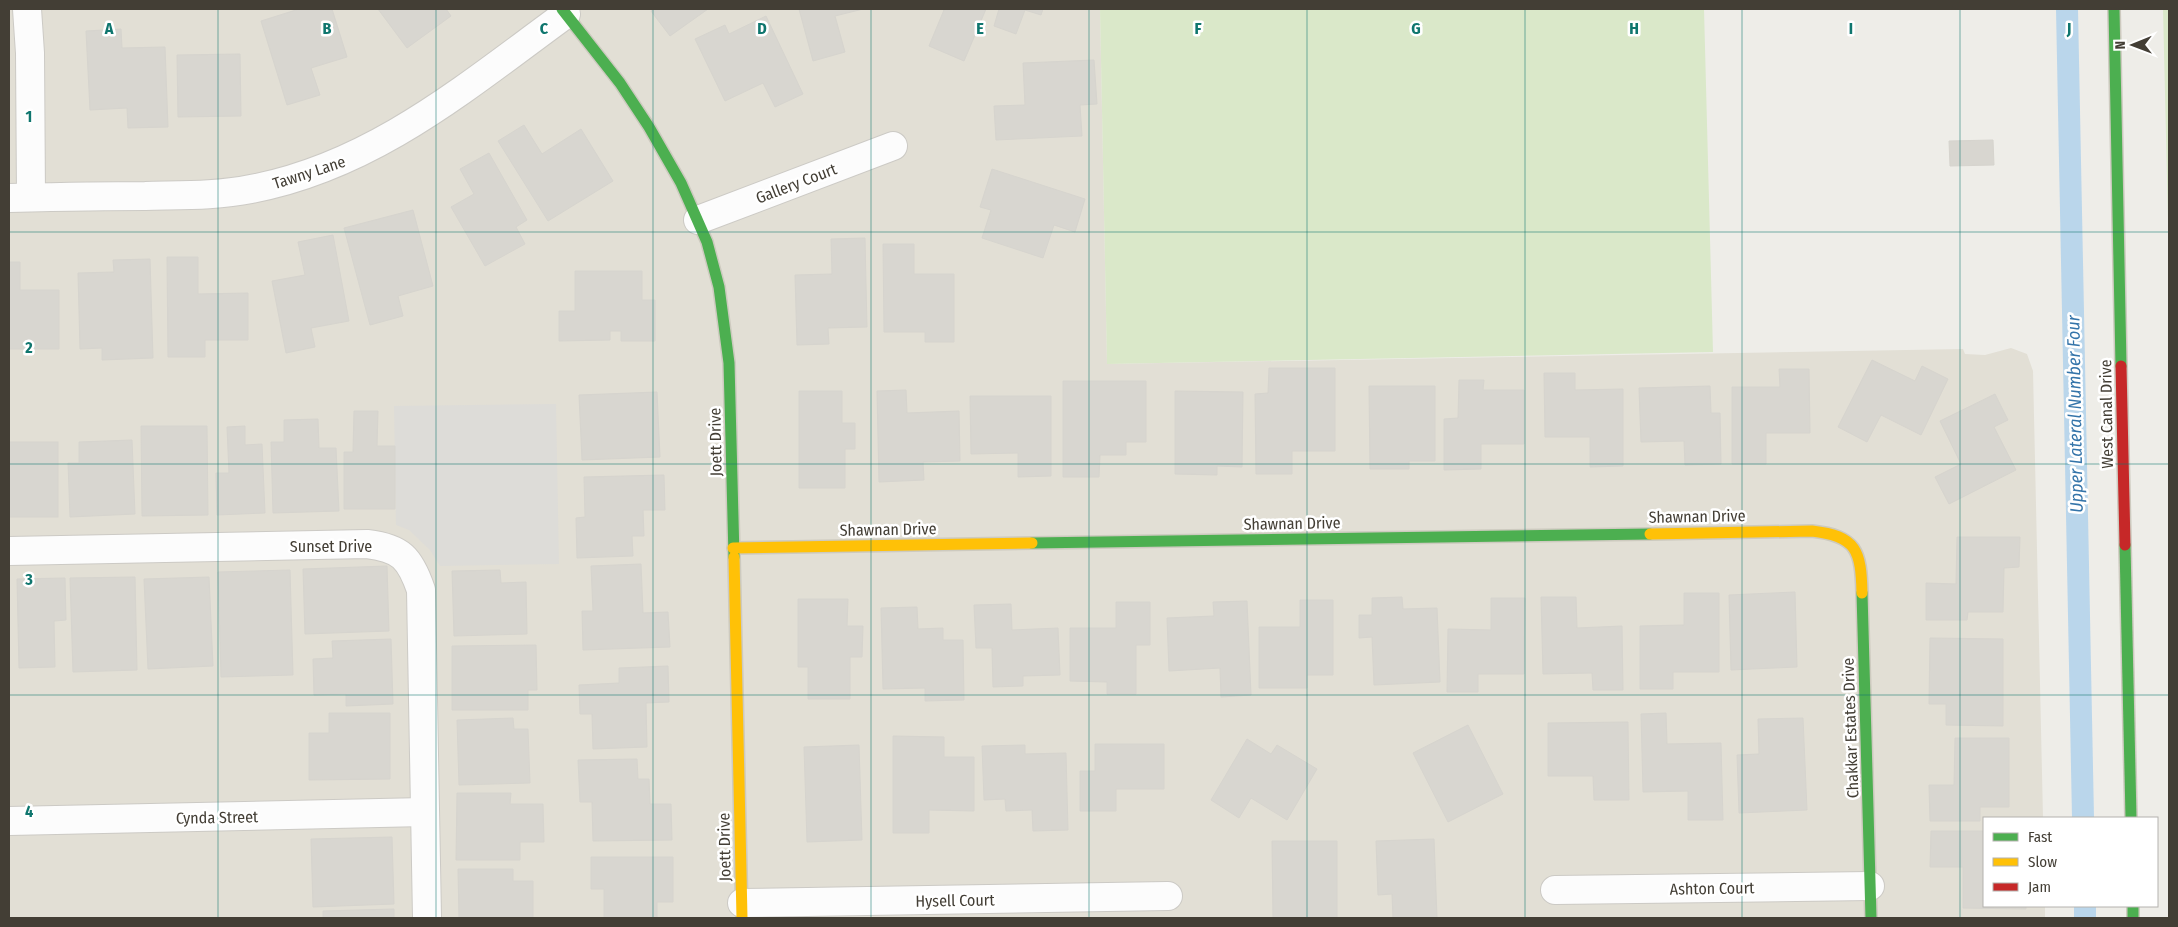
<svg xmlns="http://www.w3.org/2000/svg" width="2178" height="927" viewBox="0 0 2178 927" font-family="'Fira Sans Condensed',sans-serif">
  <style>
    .residential { fill: #e2dfd5 }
    .green { fill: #dae8c9 }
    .parking { fill: #dddcd8 }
    .water { fill: #bad6eb }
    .building { fill: #d8d6d0; stroke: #d6d4ce }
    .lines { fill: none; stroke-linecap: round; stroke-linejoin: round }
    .street-casing { stroke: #cccac5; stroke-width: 30 }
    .fast-casing { stroke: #cdcabf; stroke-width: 14 }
    .slow-casing { stroke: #cdcabf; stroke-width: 14 }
    .jam-casing { stroke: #cdcabf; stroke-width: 14 }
    .street { stroke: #fcfcfc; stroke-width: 28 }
    .fast { stroke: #4caf50; stroke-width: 11 }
    .slow { stroke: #ffc107; stroke-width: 11 }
    .jam { stroke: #c62828; stroke-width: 11 }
    .grid { fill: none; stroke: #0f766e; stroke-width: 1; stroke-opacity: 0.55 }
    .labels { text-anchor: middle; stroke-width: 5; stroke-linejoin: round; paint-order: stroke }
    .street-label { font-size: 16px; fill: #433e35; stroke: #fff }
    .water-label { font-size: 18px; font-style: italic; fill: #3474a9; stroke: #fff }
    .grid-label { font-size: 16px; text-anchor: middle; font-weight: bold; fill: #0f766e; stroke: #fff; stroke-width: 5; stroke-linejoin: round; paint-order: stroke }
  </style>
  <rect width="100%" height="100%" fill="#eeede8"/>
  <path class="residential" d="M9,9H1100L1107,364L1963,349L1965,354L1985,355L2011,348L2027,354L2033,371L2043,818H1984V906H2045V918H9Z"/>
  <g class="green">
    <path d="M1100,9H1704L1713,352L1107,364Z"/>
    <path d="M2163,9H2169V263Z"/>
  </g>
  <path class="parking" d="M556,404L559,564L440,566L430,550L409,530L396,525L394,406Z"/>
  <g class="water">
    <path d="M2056,9H2078L2094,818H2072Z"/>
    <rect x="2074" y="906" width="22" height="12"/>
  </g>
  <g class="building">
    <path d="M299,9H332L347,57L311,68L320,95L287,105L261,21Z"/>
    <path d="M378,9H446L451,16L407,48Z"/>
    <path d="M654,9H708L670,36L651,11Z"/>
    <path d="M799,9H863L835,16L845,52L813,61Z"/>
    <path d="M941,9H986L964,61L929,46L944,10Z"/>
    <path d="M999,9H1043L1041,15L1025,10L1016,34L994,26Z"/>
    <path d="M766,16L803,94L775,107L763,83L725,101L695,39L725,25L729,34Z"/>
    <path d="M121,29L122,48L165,47L168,127L128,128L127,108L90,110L86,31Z"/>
    <path d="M240,54L241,116L178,117L177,55Z"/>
    <path d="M1094,60L1097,104L1080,105L1082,136L996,140L994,106L1025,105L1023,63Z"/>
    <path d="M524,125L542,154L581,129L613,181L548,221L498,141Z"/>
    <path d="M1993,140L1994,165L1950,166L1949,141Z"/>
    <path d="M489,153L527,220L516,227L525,244L485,266L451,207L474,194L460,169Z"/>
    <path d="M992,169L1085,199L1075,232L1054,225L1043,258L982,238L991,210L980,207Z"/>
    <path d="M413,210L433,286L398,296L403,316L370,325L344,228Z"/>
    <path d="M333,235L349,321L311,328L315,347L286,353L272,281L305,275L298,242Z"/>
    <path d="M865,238L867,327L828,328L829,344L797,345L795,275L832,274L831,239Z"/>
    <path d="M883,244H914V274H954V342H925V332H884Z"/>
    <path d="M167,257H198V294L248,293V340H205V357H168Z"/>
    <path d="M150,259L153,358L102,360V348L80,349L78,273L114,272L113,260Z"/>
    <path d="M9,262H20V290H59V349H9Z"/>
    <path d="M575,271H642V300H655V341H621V331H610V340L559,341V311H575Z"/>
    <path d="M1872,360L1915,381L1922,366L1948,379L1921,435L1881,415L1867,442L1838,427Z"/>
    <path d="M1269,368H1335V451H1292V474H1256L1255,394L1268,393Z"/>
    <path d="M1779,369H1809L1810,433H1766V464H1732V387H1780Z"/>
    <path d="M1544,373H1575V390L1623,389V466L1590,467V437H1545Z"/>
    <path d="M1459,380H1484L1483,390H1524V444H1481V469L1444,470V419L1458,418Z"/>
    <path d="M1063,381H1146V442H1126V455H1100L1099,477H1063Z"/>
    <path d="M1369,386H1435V461H1409V469H1370Z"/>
    <path d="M1710,386L1711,413H1720L1721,464L1685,465L1684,441L1641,442L1639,388Z"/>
    <path d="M906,390L907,413L959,411L960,461L923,462L924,480L879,482L877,391Z"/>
    <path d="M799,391H842V423H855V449H845V488H799Z"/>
    <path d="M1175,391L1243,392L1242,467L1217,466V475L1175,474Z"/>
    <path d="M657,392L660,457L582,460L579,395Z"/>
    <path d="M1995,394L2008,420L1994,427L2016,470L1949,504L1935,477L1961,464L1940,421Z"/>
    <path d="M970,396H1051V476L1018,477V453L971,454Z"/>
    <path d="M354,411H378L377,446H395V509H344V452H353Z"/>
    <path d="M318,419L319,448H336L339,511L273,513L271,442H284V420Z"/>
    <path d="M141,426H207L208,515L142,516Z"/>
    <path d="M245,426V445L262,444L265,513L217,515L216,473H229L227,427Z"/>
    <path d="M132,440L135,514L70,517L68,463H79V442Z"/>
    <rect x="9" y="442" width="49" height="75"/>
    <path d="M664,475L665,510H643L644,536H632L633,556L577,558L576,518L585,517L584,477Z"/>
    <path d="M1957,537H2020L2019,567L2004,568L2003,612H1968L1967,620H1926V583L1956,584Z"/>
    <path d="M641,564L643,613L668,612L670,647L583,650L582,611H593L591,566Z"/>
    <path d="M387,566L389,631L305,634L303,569Z"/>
    <path d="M290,570L293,675L221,677L218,572Z"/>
    <path d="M500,570L501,583L526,582L527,634L454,636L452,571Z"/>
    <path d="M135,577L137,670L73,672L70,578Z"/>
    <path d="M209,577L213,666L148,669L144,579Z"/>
    <path d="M65,578L66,620L54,621L55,667L19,668L17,579Z"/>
    <path d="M1795,592L1797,667L1731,670L1729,595Z"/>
    <path d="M1684,593H1719V672H1673V689H1640V626L1684,625Z"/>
    <path d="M1402,597L1403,609L1437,608L1440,682L1374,685L1372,637L1359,638V615H1372V598Z"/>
    <path d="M1541,597H1576L1577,628L1622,626L1623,690H1593L1592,673L1543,674Z"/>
    <path d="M1491,598H1525L1524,674H1478V692H1447L1448,629L1491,630Z"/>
    <path d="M798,599H848L847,626H863L862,657H850V699H808V667H798Z"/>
    <path d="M1300,600H1333V675H1307V688H1259V627H1300Z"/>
    <path d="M1247,601L1251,695L1221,697L1220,668L1169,671L1167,618L1214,616L1213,602Z"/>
    <path d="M1116,602H1150V645H1136V694H1107V682L1070,681V628H1116Z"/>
    <path d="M1011,604L1012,630L1058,628L1060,675L1023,676V686L993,687L992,648H976L974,605Z"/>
    <path d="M917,607L918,629L943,628V640H963L964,700L925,701V688L883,689L881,608Z"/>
    <path d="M1930,638L2003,639V726L1946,725V704H1929Z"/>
    <path d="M391,639L393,704L346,706V694L314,695L313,659L333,658L332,641Z"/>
    <path d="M536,645L537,690H528V710H452V646Z"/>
    <path d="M668,666L669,702L646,703L647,747L593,749L592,714H580L579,685L619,683V668Z"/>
    <path d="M329,713H390V779L309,780V733H329Z"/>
    <path d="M1666,713L1667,744L1721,743L1723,820H1688V791L1643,792L1641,714Z"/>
    <path d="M513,718L514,729H528L530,783L459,785L457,720Z"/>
    <path d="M1803,718L1807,810L1739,813L1737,755L1759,754L1758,719Z"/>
    <path d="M1628,722L1629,800H1594L1593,776H1548V723Z"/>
    <path d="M1468,725L1503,794L1448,822L1413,753Z"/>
    <path d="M893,736L944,737V757H974V811L929,810V833H893Z"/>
    <path d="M1955,738H2009V807H1980V821H1930L1929,785H1954Z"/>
    <path d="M1247,739L1271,754L1277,745L1317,769L1287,820L1251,798L1239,818L1211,800Z"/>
    <path d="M1095,744H1164V789H1116V811H1080V771H1095Z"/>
    <path d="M859,745L862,840L807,842L804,747Z"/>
    <path d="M1025,745V754L1066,753L1068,830L1033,831L1032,810L1006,811L1005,799L984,800L982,746Z"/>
    <path d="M637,759L638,779H649L650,804H671L672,840L593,841L592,802H580L578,760Z"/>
    <path d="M457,793H511L510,804H543L544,842H520V860H456Z"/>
    <path d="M1931,831H1984V906H2026V909L1963,908V867H1930Z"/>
    <path d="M392,837L394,904L313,907L311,839Z"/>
    <path d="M1434,839L1437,918H1393L1392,894L1378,895L1376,841Z"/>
    <path d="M1272,841H1337V918H1273Z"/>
    <path d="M591,857H673V902H657V918H604V889H591Z"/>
    <path d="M458,869H513V881H533V918H459Z"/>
    <path d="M394,909V918H323V911Z"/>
  </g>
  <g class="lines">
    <defs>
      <g id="street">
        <path d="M27,9L30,53L31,197"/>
        <path d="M9,198C54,197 100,196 145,196C181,195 216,196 251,189C374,166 467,86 566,14"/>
        <path d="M698,220L893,146"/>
        <path d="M9,551L367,544C401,548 410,558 421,590L427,918"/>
        <path d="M9,821L425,812"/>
        <path d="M1555,890L1870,886"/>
        <path d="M742,903L1168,896"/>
      </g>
      <g id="fast">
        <path d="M562,9L620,83L649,127L681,183L707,242L719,287L729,363L734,557"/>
        <path d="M2114,9L2121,366"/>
        <path d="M1032,543L1650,534"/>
        <path d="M2125,545L2131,818"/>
        <path d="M1862,593L1871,918"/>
        <path d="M2133,906V918"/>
      </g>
      <g id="slow">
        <path d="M1650,534L1812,531C1857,536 1861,551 1862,593"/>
        <path d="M733,548L1032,543"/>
        <path d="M734,557L742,918"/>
      </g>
      <path id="jam" d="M2121,366L2125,545"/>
    </defs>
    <use href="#street" class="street-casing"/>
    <use href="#fast" class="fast-casing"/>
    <use href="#slow" class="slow-casing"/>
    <use href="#jam" class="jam-casing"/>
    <use href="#street" class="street"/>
    <use href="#fast" class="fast"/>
    <use href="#slow" class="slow"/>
    <use href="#jam" class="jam"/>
  </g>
  <path class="grid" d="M218,9V918M436,9V918M653,9V918M871,9V918M1089,9V918M1307,9V918M1525,9V918M1742,9V918M1960,9V918M9,232H2169M9,464H2169M9,695H2169"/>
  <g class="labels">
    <g class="street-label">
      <text transform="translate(309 172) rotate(-18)" y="6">Tawny Lane</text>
      <text transform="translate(796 183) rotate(-21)" y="6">Gallery Court</text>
      <text transform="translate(2106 414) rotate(-91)" y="6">West Canal Drive</text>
      <text transform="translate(715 442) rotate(-91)" y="6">Joett Drive</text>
      <text transform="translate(1697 516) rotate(-1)" y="6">Shawnan Drive</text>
      <text transform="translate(1292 523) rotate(-1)" y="6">Shawnan Drive</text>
      <text transform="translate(888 529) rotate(-1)" y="6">Shawnan Drive</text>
      <text x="331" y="552">Sunset Drive</text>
      <text transform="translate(1850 728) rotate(-92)" y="6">Chakkar Estates Drive</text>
      <text transform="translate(217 817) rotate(-1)" y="6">Cynda Street</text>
      <text transform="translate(724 847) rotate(-91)" y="6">Joett Drive</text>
      <text transform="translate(1712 888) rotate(-1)" y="6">Ashton Court</text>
      <text transform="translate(955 900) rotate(-1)" y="6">Hysell Court</text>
    </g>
    <g class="water-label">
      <text transform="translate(2075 414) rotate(-91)" y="6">Upper Lateral Number Four</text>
    </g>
  </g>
  <g class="grid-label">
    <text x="109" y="34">A</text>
    <text x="327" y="34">B</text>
    <text x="544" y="34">C</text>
    <text x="762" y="34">D</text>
    <text x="980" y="34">E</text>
    <text x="1198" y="34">F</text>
    <text x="1416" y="34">G</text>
    <text x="1634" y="34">H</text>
    <text x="1851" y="34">I</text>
    <text x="2069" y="34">J</text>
    <text x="29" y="122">1</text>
    <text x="29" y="353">2</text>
    <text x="29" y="585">3</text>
    <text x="29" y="817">4</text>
  </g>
  <rect width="2178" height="927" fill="none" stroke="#433e35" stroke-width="20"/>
  <rect x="1983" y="817" width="175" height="90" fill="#ffffff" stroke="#b4b2ae"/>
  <rect x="1993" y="833" width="25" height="8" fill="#4caf50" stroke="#b4b2ae"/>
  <text x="2028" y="842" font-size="15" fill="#433e35">Fast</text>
  <rect x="1993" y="858" width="25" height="8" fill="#ffc107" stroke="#b4b2ae"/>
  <text x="2028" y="867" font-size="15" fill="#433e35">Slow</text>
  <rect x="1993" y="883" width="25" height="8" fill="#c62828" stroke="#b4b2ae"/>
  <text x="2028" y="892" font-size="15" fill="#433e35">Jam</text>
  <g transform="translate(2133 45) rotate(269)" stroke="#ffffff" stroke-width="4" paint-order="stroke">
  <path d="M0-4L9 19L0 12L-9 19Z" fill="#433e35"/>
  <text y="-8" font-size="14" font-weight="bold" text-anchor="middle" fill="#433e35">N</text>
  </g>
</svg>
